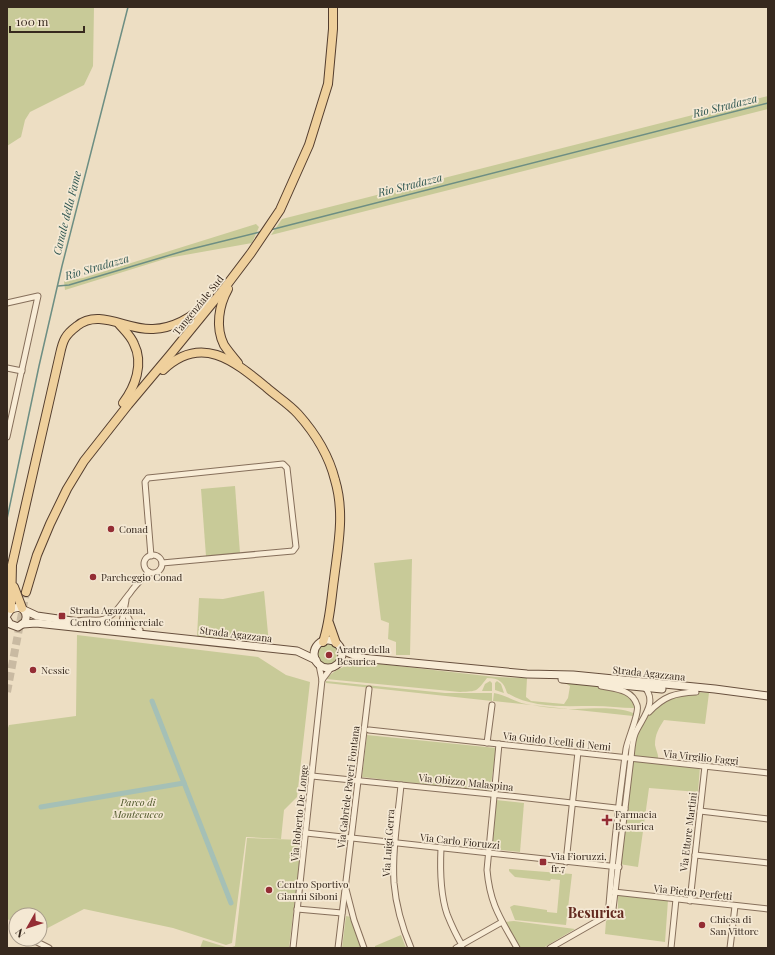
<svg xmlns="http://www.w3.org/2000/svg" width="775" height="955" viewBox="0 0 775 955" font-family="'Playfair Display',serif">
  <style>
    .green { fill: #c8ca98 }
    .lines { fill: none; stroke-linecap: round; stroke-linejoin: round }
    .stream { stroke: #6d8e83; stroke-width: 1.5 }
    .canal { stroke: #a5c0b6; stroke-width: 5 }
    .primary-tunnel { stroke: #c9baa2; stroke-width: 8; stroke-dasharray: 8 4; stroke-linecap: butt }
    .minor-casing { stroke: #866f5b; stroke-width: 7 }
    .secondary-casing { stroke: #68503e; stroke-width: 9 }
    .primary-casing { stroke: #543e2f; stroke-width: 10 }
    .minor { stroke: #f8ecd6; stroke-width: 5 }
    .secondary { stroke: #f8ecd6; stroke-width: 7 }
    .primary { stroke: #efd09c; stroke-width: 8 }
    .poi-dot { fill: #942d34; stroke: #f4e8d3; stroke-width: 1.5 }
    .labels { text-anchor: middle; stroke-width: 3.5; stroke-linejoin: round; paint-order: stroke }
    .street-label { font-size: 10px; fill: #37291e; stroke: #f4e8d3 }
    .poi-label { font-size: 10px; fill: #37291e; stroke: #f4e8d3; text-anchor: start }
    .park-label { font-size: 10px; font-style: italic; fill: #4a5325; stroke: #f4e8d3 }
    .water-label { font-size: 11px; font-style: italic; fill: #2e5651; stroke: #f4e8d3 }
    .district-label { font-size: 14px; font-weight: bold; fill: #62291f; stroke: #f4e8d3 }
  </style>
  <rect width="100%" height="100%" fill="#eddec3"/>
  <g class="green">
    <path d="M7,7H94L93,66L84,85L30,112L25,120L21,137L7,146Z"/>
    <path d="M768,96V109L271,235L282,219Z"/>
    <path d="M256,224L259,227L252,243L168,258L65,290L64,281L83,278Z"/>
    <path d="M235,486L240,553L206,556L201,489Z"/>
    <path d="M412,559L410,655H396V642L388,639L389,623L381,620L374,563Z"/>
    <path d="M264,591L269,644L197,637L199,598L223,599Z"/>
    <path d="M77,635L258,657L286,675L310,682L297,797L284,810L281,839L246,837L232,943L226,945L173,928L84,909L40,932V915H16V923L7,919V731L9,725L76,716Z"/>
    <circle cx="328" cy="654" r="11"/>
    <path d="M363,662L495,677L527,678L526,697L531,701L564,704L568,698L570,686L563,682C579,684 635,687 634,708C621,708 607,706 594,706C565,706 533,709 507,693C504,682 499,678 487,678C476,692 478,691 460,692L326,679C336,668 349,664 363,662Z"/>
    <path d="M326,681L445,693H492V701L326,683Z"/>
    <path d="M490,681L492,683V691H482L485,684Z"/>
    <path d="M497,681L501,684L504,693L495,690V683Z"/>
    <path d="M696,692L709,693L705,724L664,720C659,728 655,734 655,745C656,751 659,754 658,761L700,766L698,792L649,788L638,867L619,864L632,746L644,717L662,699Z"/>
    <path d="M494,693C506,695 515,702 526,704C540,707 561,709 575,709C593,709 615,706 633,713V716L493,701Z"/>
    <path d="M367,735L496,748L490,792L362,777Z"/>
    <path d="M496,800L524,803L520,852L492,849Z"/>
    <path d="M247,838L302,840L289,948H200L203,940L229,948L235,946Z"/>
    <path d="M509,869L572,874L566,925L515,920L510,907L514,905L547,910V912L557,913L560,880L551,879L550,881L515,877L509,871Z"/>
    <path d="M618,894L668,900L665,942L605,934L606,921L618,913Z"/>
    <path d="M346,916L351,917L362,948H342Z"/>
    <path d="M514,921L575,929L543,948H520L504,922Z"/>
    <path d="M401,935L406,948H375V946Z"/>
  </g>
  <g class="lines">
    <g class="stream">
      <path d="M270,230L768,103"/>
      <path d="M58,286L69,285L187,250L260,232"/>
      <path d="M7,519L39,366L62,266L128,7"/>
    </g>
    <g class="canal">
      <path d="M152,701L231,903"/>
      <path d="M41,807L184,783"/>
    </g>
    <path class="primary-tunnel" d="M7,692L26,592"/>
    <defs>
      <g id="minor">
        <path d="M7,303L38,296L7,437"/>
        <path d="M7,368L22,371"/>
        <circle cx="153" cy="564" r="9"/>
        <path d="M151,556L145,482L148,478L283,464L287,468L296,547L293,551L162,563"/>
        <path d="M125,611L131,623L140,630"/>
        <path d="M79,621C87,618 96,622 104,619C116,615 122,602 130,593C135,585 142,579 149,572"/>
        <path d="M116,629L122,622L126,600"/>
        <path d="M322,680L331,668"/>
        <path d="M601,686C615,689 632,689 637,705C640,712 628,738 626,749C619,800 613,853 609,905L607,914"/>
        <path d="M649,712C664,696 675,693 696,692"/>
        <path d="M369,730L768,773"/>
        <path d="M487,743L492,705"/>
        <path d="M499,744L487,870C490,905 501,919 517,948"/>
        <path d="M312,776L510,796L625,809"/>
        <path d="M401,785C398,817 392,850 394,883C396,906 402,927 411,948"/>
        <path d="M700,811L768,819"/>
        <path d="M306,833L619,867"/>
        <path d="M441,848C440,869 440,893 447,914C451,924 456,935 462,945"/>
        <path d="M695,855L768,863"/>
        <path d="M566,862L578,752"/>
        <path d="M346,889L354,920L364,948"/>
        <path d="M614,892L768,909"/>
        <path d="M690,901L705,766"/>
        <path d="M297,909L342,913"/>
        <path d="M31,939L49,948"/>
        <path d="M293,948L322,680L319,665"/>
        <path d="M338,948L369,689"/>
        <path d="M456,948L502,922"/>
        <path d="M550,948L606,916L613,909L631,758C632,750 632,742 635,734C641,719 660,701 643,686"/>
        <path d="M671,948L676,899"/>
        <path d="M730,948L735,906"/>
      </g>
      <g id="secondary">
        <path d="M24,610L37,616L128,629"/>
        <path d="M7,615L11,609L19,607C25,609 28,615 25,622L18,627L10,624L7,619"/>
        <path d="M23,624L36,623L297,651L316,660"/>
        <circle cx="328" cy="654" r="14"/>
        <path d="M342,650L361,658L527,674L573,675L715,689L768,696"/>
        <path d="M562,679L662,689"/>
      </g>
      <g id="primary">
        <path d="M228,289C219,305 215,327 224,345C228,351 233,357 238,363"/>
        <path d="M119,324C124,330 131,336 134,344C144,364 135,387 123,403"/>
        <path d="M163,370C201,334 233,360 266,387C276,396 289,404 298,414C315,433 329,456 335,480C345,513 338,546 334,579C331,600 330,622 323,642"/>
        <path d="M14,587L22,608"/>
        <path d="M26,592L37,555L50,524L67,489L84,461L128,405L170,355L223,290L251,253L280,210L309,145L328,84L333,29V7"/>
        <path d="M11,609L12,565L60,354C63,340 65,335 77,326C99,308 128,331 153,329C175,328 194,316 209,301"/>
        <path d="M329,623L336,643"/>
      </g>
    </defs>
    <use href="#minor" class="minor-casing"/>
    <use href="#secondary" class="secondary-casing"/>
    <use href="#primary" class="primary-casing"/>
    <use href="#minor" class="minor"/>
    <use href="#secondary" class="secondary"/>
    <use href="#primary" class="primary"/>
  </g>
  <g class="poi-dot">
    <circle cx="111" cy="529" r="4"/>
    <circle cx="93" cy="577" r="4"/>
    <rect x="58" y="612" width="8" height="8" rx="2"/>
    <circle cx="329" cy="655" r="4"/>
    <circle cx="33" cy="670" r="4"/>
    <path d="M605 814h4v4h4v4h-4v4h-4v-4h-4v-4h4z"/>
    <rect x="539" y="858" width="8" height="8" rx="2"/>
    <circle cx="269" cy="890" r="4"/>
    <circle cx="702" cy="925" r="4"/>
  </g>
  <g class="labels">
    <g class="street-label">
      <text transform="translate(198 305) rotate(-51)" y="4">Tangenziale Sud</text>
      <text transform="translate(236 634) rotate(7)" y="4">Strada Agazzana</text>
      <text transform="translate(649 673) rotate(6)" y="4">Strada Agazzana</text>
      <text transform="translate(557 741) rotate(6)" y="4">Via Guido Ucelli di Nemi</text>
      <text transform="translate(701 757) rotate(6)" y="4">Via Virgilio Faggi</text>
      <text transform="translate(466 782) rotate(6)" y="4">Via Obizzo Malaspina</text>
      <text transform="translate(348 787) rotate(-83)" y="4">Via Gabriele Paveri Fontana</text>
      <text transform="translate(299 813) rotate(-84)" y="4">Via Roberto De Longe</text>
      <text transform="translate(688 832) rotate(-83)" y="4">Via Ettore Martini</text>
      <text transform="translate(460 841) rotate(6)" y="4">Via Carlo Fioruzzi</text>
      <text transform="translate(388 843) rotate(-86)" y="4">Via Luigi Gerra</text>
      <text transform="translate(693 892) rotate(6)" y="4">Via Pietro Perfetti</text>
    </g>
    <g class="poi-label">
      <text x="119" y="533">Conad</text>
      <text x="101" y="581">Parcheggio Conad</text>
      <text x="70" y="614">Strada Agazzana,<tspan x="70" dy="12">Centro Commerciale</tspan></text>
      <text x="337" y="653">Aratro della<tspan x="337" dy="12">Besurica</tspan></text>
      <text x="41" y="674">Nessie</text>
      <text x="615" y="818">Farmacia<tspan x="615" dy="12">Besurica</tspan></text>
      <text x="551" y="860">Via Fioruzzi,<tspan x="551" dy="12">fr.7</tspan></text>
      <text x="277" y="888">Centro Sportivo<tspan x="277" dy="12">Gianni Siboni</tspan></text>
      <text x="710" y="923">Chiesa di<tspan x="710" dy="12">San Vittore</tspan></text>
    </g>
    <g class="park-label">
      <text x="138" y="806">Parco di<tspan x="138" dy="12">Montecucco</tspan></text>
    </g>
    <g class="water-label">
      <text transform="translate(725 106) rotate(-14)" y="4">Rio Stradazza</text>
      <text transform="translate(410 185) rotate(-14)" y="4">Rio Stradazza</text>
      <text transform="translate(67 213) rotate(-76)" y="4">Canale della Fame</text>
      <text transform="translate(97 267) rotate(-16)" y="4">Rio Stradazza</text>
    </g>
    <g class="district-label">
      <text x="596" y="918">Besurica</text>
    </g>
  </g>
  <rect width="775" height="955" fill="none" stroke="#37291e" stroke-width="16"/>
  <g transform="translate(28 927) rotate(231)"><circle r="19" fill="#f4e8d3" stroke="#a89c8b"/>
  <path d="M0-3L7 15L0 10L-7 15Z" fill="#942d34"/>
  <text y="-6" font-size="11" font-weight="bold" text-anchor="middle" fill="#37291e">N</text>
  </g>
  <path d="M10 26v6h74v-6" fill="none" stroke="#37291e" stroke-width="2"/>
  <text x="16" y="26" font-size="12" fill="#37291e" stroke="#f4e8d3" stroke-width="3" paint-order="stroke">100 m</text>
</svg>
